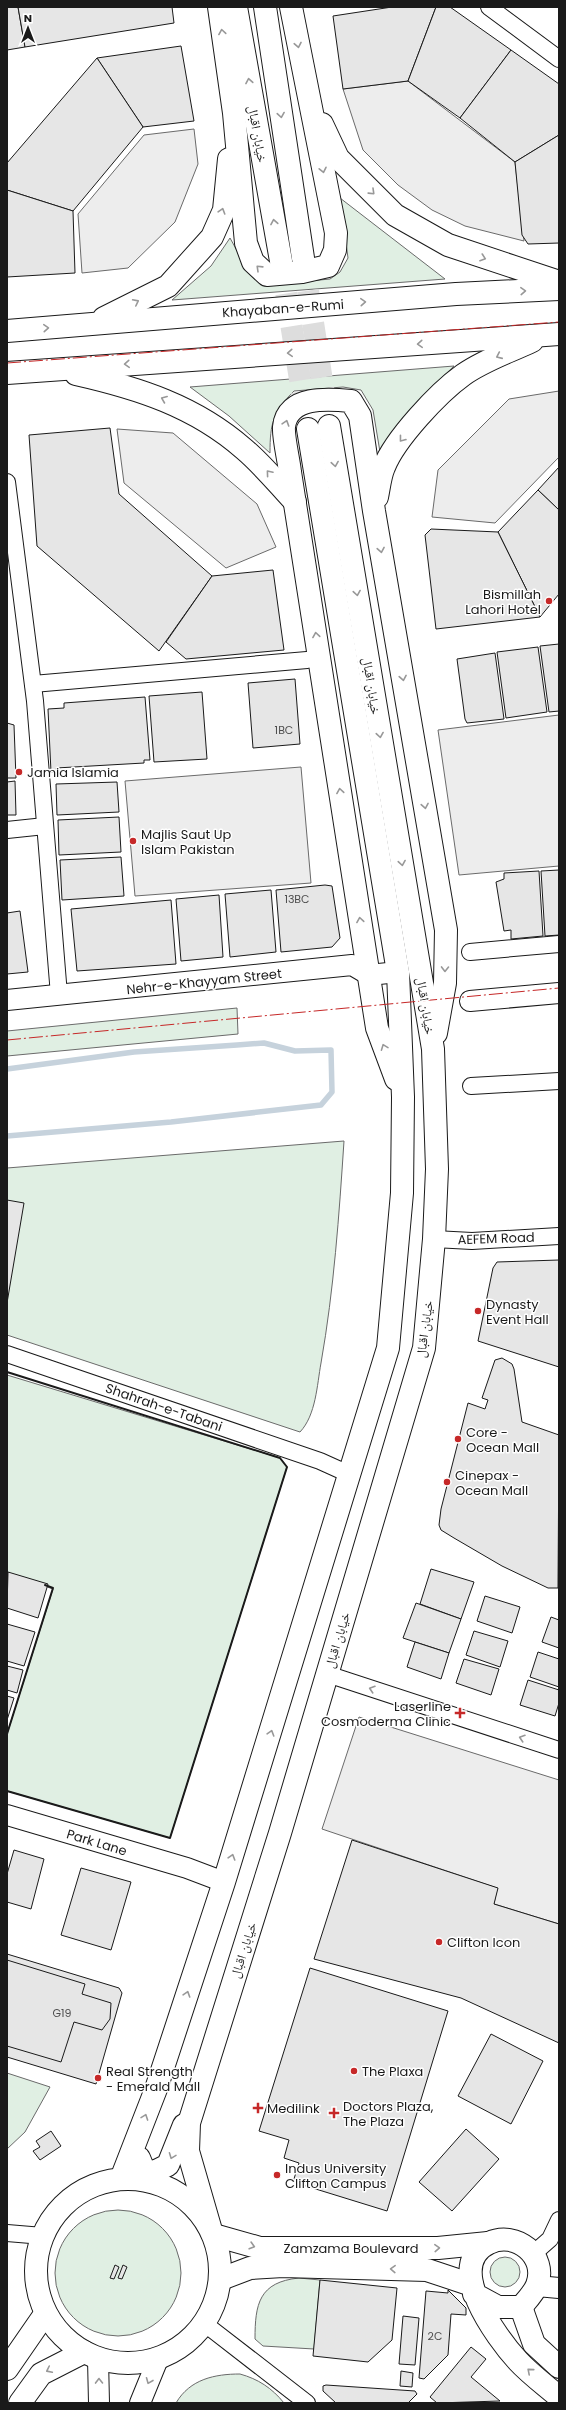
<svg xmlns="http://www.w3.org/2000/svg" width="566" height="2410" viewBox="0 0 566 2410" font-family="Poppins,'Noto Naskh Arabic',sans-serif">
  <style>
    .green { fill: #e0efe3; stroke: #6a6a6a }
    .parking { fill: #ededed; stroke: #6a6a6a }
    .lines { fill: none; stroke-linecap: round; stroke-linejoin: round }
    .stream { stroke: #c6d2dc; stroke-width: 5.5 }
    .building { fill: #e6e6e6; stroke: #1a1a1a }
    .primary-tunnel { stroke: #ddd; stroke-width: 22; stroke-dasharray: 22 11; stroke-linecap: butt }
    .minor-casing { stroke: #1a1a1a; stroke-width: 18 }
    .tertiary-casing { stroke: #1a1a1a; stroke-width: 22 }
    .secondary-casing { stroke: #1a1a1a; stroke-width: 24 }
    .primary-casing { stroke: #1a1a1a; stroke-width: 24 }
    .minor { stroke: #fff; stroke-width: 16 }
    .tertiary { stroke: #fff; stroke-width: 20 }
    .secondary { stroke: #fff; stroke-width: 22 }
    .primary { stroke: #fff; stroke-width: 22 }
    .wall { stroke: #1a1a1a; stroke-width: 2 }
    .power { stroke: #c62828; stroke-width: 1; stroke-dasharray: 14 3 2 3; stroke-linecap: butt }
    .oneway { stroke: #989898 }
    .poi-dot { fill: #c62828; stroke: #fff; stroke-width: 1.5 }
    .labels { text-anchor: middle; stroke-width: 3; stroke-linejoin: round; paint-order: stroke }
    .number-label { font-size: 11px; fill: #4d4d4d }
    .street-label { font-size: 13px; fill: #1a1a1a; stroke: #fff }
    .poi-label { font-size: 13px; fill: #1a1a1a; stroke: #fff; text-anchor: start }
  </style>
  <rect width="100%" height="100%" fill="#fff"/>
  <g class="green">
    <path d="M340,198L445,279L172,300L211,266L230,238L245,265L257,281L268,285L330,279L340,272L348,258Z"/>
    <path d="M454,366L416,403L380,452L373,410L361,390L343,387L294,391C273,412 270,423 270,453L229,416L190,387Z"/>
    <path d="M237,1008L238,1034L7,1056V1031Z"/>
    <path d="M344,1141C339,1216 334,1289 321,1363C317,1385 316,1415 300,1432L7,1335V1168Z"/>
    <path d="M7,1375L280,1458L287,1467L170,1838L7,1791V1734L53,1589L7,1573Z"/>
    <path d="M7,2073L50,2087L25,2132L7,2149Z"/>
    <circle cx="118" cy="2273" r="63"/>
    <circle cx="505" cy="2272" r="15"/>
    <path d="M299,2278L320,2280L314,2349L263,2346L255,2339C255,2304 259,2282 299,2278Z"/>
    <path d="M240,2374C258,2379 272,2388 284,2403H176C190,2379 215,2374 240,2374Z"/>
  </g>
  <g class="parking">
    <path d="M408,81L515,162L524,241L465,226L432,210L398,185L363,150L343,89Z"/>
    <path d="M194,129L198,164L175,222L128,268L82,273L78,214L144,135Z"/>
    <path d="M559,391V457L495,523L432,517L438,470L509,399Z"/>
    <path d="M117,429L173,433L257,504L276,547L226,568L124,483Z"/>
    <path d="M559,715V866L459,875L438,730Z"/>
    <path d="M301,767L311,883L135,896L125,781Z"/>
    <path d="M359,1717L559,1780V1924L494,1904L497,1888L322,1829Z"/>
  </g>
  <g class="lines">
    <path class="stream" d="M7,1069L134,1052L237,1045L264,1043L295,1051L331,1050L332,1092L321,1105L171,1122L7,1136"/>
  </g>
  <g class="building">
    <path d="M7,7H18L25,47L7,50Z"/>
    <path d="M18,7H172L174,23L25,47Z"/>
    <path d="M392,7H436L408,81L343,89L333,16Z"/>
    <path d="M436,7H450L511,50L460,118L408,81Z"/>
    <path d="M181,46L194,121L143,127L97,58Z"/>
    <path d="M511,50L559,84V135L515,162L460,118Z"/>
    <path d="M97,58L143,127L73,211L7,190V163Z"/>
    <path d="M559,135V243L528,244L522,235L515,162Z"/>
    <path d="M7,190L73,211L75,273L7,277Z"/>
    <path d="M110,428L119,494L212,576L159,651L37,546L29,435Z"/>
    <path d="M559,467V510L538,490Z"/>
    <path d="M538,490L559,510V594L540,617L498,532Z"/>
    <path d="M431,529L498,532L540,617L436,629L425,535Z"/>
    <path d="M273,570L284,650L186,659L166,642L212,576Z"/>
    <path d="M559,644V711L549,712L540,646Z"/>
    <path d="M538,647L547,712L506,718L497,652Z"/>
    <path d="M495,653L504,719L467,723L465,719L457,659Z"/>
    <path d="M295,679L300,744L253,748L248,683Z"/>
    <path d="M202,692L207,759L154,762L149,696Z"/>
    <path d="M145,697L150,760H144V763L56,768L57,772H51L48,709L64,708V703Z"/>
    <path d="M7,723L14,725L16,778H7Z"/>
    <path d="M15,781L16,815H7V782Z"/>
    <path d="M117,782L119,812L57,815L56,784Z"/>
    <path d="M119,817L121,852L59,855L58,820Z"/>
    <path d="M121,857L124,896L62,900L60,860Z"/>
    <path d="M559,870V935L545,936L541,871Z"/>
    <path d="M539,871L543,936L511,939V930L504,931L496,882L504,879V873Z"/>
    <path d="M325,885L332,886L340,938L332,947L281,952L276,890Z"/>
    <path d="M271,890L276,952L230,957L225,894Z"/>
    <path d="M219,895L223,957L181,961L176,899Z"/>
    <path d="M171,900L176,964L77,971L71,909Z"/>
    <path d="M20,911L28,972L7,974V913Z"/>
    <path d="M7,1200L24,1203L7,1303Z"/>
    <path d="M559,1260V1367L478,1341L493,1268L497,1262Z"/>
    <path d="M502,1358L512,1364L514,1369L522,1422L559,1435L558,1588H548L502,1566L454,1538L441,1530L439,1525L441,1509L468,1403L485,1409L488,1400L482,1398L495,1360Z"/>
    <path d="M431,1569L474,1582L461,1619L420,1604Z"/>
    <path d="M8,1572L48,1584L38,1618L7,1608Z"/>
    <path d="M485,1596L520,1607L512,1633L477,1621Z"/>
    <path d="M416,1603L461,1619L449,1653L403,1638Z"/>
    <path d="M551,1617L559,1620V1648L542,1642Z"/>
    <path d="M7,1624L35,1632L24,1666L7,1661Z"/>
    <path d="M474,1631L508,1641L500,1667L466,1655Z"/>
    <path d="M415,1642L449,1653L441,1679L407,1667Z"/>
    <path d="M538,1652L559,1659V1687L530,1677Z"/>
    <path d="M464,1659L499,1669L491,1695L456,1683Z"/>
    <path d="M7,1666L23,1670L17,1693L7,1690Z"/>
    <path d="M528,1680L559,1690V1703L555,1716L520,1705Z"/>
    <path d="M7,1696L14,1698L7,1720Z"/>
    <path d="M352,1840L498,1888L494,1904L559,1924V2043L461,1998L314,1959Z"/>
    <path d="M14,1850L44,1859L31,1909L7,1902V1874Z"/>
    <path d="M81,1868L131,1882L111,1950L61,1935Z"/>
    <path d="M7,1954L119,1988L122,1993L96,2084L7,2057Z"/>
    <path d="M7,1960L85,1984L82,1994L111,2003L110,2019L102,2030L74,2022L61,2062L7,2046Z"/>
    <path d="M310,1968L448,2011L387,2211L293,2182L299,2163L284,2158L289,2140L259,2131Z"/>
    <path d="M491,2034L543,2061L511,2124L458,2096Z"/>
    <path d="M466,2129L499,2159L452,2211L419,2182Z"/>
    <path d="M51,2131L61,2146L40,2160L33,2151L40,2147L36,2141Z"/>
    <path d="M115,2265L119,2267L114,2279L110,2278Z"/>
    <path d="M123,2265L127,2267L122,2279L118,2278Z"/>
    <path d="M320,2280L397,2288L392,2340L368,2362L313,2356Z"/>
    <path d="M448,2290L466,2308V2315L451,2314L448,2355L424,2379L419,2378L426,2291L448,2293Z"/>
    <path d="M403,2316L419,2318L415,2365L399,2364Z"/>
    <path d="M471,2347L486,2359L471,2377L500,2401L437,2403L430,2397Z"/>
    <path d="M401,2371L413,2373L412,2387L400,2386Z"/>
    <path d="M326,2385L415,2391L417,2394L408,2403H336L323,2391V2386Z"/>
  </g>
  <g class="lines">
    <g class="primary-tunnel">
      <path d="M303,258L329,426"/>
      <path d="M281,261L308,429"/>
    </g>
    <defs>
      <g id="minor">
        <path d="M489,7L559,59"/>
        <path d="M7,482L35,701L59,995"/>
        <path d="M33,684L307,660"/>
        <path d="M7,830L45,826"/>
        <path d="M470,952L559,944"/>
        <path d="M471,1086L559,1081"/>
        <path d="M434,1239L472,1241L559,1236"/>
        <path d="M7,1354L320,1461L351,1475"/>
        <path d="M327,1674L559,1750"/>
        <path d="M7,2233L43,2236"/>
        <path d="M533,2254L550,2239L559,2220"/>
        <path d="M205,2324L307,2403"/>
      </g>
      <g id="tertiary">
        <path d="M7,1000L352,965L369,975L398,972"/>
        <path d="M470,1001L559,993"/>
        <path d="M7,1815L187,1868L224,1882"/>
        <path d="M537,2286L559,2288"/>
        <path d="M98,2359L99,2403"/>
        <path d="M140,2403L158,2359"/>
      </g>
      <g id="secondary">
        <path d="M214,2235L260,2248H438L488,2243"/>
        <path d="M221,2279L250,2268L283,2266L427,2270L472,2285"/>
        <path d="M474,2294L498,2307H521C527,2300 534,2293 537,2285C548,2256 516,2230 489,2243C442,2264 497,2338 518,2361C530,2374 545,2385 559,2397"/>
        <path d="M521,2307L534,2344L559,2367"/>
      </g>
      <g id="primary">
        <path d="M219,7L234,113L246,243L253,262L267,275L302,272L328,266L335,250L336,233L291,7"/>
        <path d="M236,7L281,261"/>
        <path d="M265,7L303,258"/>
        <path d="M322,124L338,158L395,215L448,245L559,282"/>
        <path d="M104,318L168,286L212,237L224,210L229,159"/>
        <path d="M7,331L456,294L559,289"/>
        <path d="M7,373L559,334"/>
        <path d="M76,374C138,388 195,406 244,449C263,465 278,484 295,502"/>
        <path d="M377,497C379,488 380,476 384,467C395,439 438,393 463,375C484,360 509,352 532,341"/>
        <path d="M396,1079L377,1028L290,472C289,461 283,437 284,427C287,395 329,399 351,401L360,416L374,511L446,930L445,983L436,1033"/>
        <path d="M139,2158L144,2170L154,2172L168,2165L184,2125"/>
        <circle cx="128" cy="2271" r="92"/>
        <path d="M121,2179L156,2089L224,1882L388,1348L402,1193L403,1097L398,972L308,429"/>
        <path d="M210,2227L188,2151L189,2123L280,1833L424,1348L434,1239L437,1169L433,1049L329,426"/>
        <path d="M7,2369L45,2314"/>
        <path d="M20,2403L41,2374L84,2352"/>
      </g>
    </defs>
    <use href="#minor" class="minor-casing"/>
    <use href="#tertiary" class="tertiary-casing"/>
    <use href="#secondary" class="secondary-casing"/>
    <use href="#primary" class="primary-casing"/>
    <use href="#minor" class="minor"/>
    <use href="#tertiary" class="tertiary"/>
    <use href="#secondary" class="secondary"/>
    <use href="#primary" class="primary"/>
    <g class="wall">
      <path d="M7,1372L280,1458L287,1467L170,1838L7,1791"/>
      <path d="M7,1734L53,1588L45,1585"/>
    </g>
    <g class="power">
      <path d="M7,363L559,322"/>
      <path d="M7,1040L559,988"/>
    </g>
  </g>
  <defs><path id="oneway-chevron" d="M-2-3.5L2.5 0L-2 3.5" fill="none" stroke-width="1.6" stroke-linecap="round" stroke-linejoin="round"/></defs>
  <g class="oneway">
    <use href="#oneway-chevron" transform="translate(222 32) rotate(-99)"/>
    <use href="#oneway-chevron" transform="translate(298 45) rotate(79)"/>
    <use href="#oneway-chevron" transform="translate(249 81) rotate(-100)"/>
    <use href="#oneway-chevron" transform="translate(281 115) rotate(81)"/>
    <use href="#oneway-chevron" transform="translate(323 170) rotate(78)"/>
    <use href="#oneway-chevron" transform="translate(372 192) rotate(44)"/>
    <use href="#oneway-chevron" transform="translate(222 211) rotate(-73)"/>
    <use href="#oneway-chevron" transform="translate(274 222) rotate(-100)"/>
    <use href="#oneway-chevron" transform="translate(483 258) rotate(19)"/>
    <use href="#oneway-chevron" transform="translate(259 268) rotate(-136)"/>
    <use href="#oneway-chevron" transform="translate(523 291) rotate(-3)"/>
    <use href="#oneway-chevron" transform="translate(136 302) rotate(-27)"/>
    <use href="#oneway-chevron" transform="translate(363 302) rotate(-4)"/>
    <use href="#oneway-chevron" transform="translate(46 328) rotate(-4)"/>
    <use href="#oneway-chevron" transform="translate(420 344) rotate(176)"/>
    <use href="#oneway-chevron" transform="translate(290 353) rotate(176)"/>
    <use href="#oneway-chevron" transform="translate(499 356) rotate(156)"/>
    <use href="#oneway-chevron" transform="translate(127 364) rotate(176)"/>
    <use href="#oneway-chevron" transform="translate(164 399) rotate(-158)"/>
    <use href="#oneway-chevron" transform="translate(286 423) rotate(-72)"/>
    <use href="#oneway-chevron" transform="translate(402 439) rotate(128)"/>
    <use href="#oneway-chevron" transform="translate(335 464) rotate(81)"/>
    <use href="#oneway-chevron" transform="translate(269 473) rotate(-130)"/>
    <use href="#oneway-chevron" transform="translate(381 550) rotate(80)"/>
    <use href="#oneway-chevron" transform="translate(357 593) rotate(81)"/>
    <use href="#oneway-chevron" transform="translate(316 635) rotate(-99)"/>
    <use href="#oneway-chevron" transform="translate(403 678) rotate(80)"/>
    <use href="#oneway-chevron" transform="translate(380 735) rotate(81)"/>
    <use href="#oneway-chevron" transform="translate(340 791) rotate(-99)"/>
    <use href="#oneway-chevron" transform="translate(425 806) rotate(80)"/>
    <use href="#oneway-chevron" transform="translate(402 863) rotate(81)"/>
    <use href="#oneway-chevron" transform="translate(360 920) rotate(-99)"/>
    <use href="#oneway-chevron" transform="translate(445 969) rotate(91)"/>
    <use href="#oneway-chevron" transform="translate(384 1047) rotate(-111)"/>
    <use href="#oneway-chevron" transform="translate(372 1689) rotate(-162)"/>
    <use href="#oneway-chevron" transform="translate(271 1733) rotate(-73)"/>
    <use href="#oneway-chevron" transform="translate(522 1738) rotate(-162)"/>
    <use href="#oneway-chevron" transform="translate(232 1857) rotate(-73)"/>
    <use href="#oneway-chevron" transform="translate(187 1994) rotate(-72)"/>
    <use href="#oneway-chevron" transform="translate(145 2117) rotate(-70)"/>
    <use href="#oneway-chevron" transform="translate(172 2156) rotate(111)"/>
    <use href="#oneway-chevron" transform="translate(252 2246) rotate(16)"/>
    <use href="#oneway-chevron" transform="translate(437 2248) rotate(-3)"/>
    <use href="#oneway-chevron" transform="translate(393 2269) rotate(-178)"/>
    <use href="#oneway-chevron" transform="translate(49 2370) rotate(154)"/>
    <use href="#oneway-chevron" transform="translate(530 2371) rotate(-139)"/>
    <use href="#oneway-chevron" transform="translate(99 2381) rotate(-91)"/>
    <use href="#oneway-chevron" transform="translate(149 2381) rotate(112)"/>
  </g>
  <g class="poi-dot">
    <circle cx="549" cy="601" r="4"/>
    <circle cx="19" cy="772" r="4"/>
    <circle cx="133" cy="841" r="4"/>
    <circle cx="478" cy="1311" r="4"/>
    <circle cx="458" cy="1439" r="4"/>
    <circle cx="447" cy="1482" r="4"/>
    <path d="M458 1707h4v4h4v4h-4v4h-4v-4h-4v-4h4z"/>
    <circle cx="439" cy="1942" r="4"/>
    <circle cx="354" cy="2071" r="4"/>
    <circle cx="98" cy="2078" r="4"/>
    <path d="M256 2102h4v4h4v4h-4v4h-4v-4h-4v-4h4z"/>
    <path d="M332 2107h4v4h4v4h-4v4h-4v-4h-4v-4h4z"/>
    <circle cx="277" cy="2175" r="4"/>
  </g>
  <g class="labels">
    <g class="number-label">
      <text x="284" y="734">1BC</text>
      <text x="297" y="903">13BC</text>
      <text x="62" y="2017">G19</text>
      <text x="435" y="2340">2C</text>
    </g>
    <g class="street-label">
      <text transform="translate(258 134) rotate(80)" y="5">خیابان اقبال</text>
      <text transform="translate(283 308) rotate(-4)" y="5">Khayaban-e-Rumi</text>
      <text transform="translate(372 686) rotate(81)" y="5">خیابان اقبال</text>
      <text transform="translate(204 981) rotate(-6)" y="5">Nehr-e-Khayyam Street</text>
      <text transform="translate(426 1006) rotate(81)" y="5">خیابان اقبال</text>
      <text transform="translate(496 1238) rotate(-2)" y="5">AEFEM Road</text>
      <text transform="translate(424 1329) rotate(-82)" y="5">خیابان اقبال</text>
      <text transform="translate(164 1407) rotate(19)" y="5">Shahrah-e-Tabani</text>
      <text transform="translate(337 1640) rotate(-73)" y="5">خیابان اقبال</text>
      <text transform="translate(97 1842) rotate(17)" y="5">Park Lane</text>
      <text transform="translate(243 1950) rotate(-72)" y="5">خیابان اقبال</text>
      <text x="351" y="2253">Zamzama Boulevard</text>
    </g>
    <g class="poi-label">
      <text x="541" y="599" text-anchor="end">Bismillah<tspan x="541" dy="15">Lahori Hotel</tspan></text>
      <text x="27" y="777">Jamia Islamia</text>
      <text x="141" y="839">Majlis Saut Up<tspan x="141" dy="15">Islam Pakistan</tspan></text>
      <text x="486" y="1309">Dynasty<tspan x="486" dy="15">Event Hall</tspan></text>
      <text x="466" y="1437">Core -<tspan x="466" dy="15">Ocean Mall</tspan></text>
      <text x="455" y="1480">Cinepax -<tspan x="455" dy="15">Ocean Mall</tspan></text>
      <text x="451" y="1711" text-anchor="end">Laserline<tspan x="451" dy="15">Cosmoderma Clinic</tspan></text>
      <text x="447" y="1947">Clifton Icon</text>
      <text x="106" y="2076">Real Strength<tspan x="106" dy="15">- Emerald Mall</tspan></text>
      <text x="362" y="2076">The Plaxa</text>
      <text x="343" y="2111">Doctors Plaza,<tspan x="343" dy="15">The Plaza</tspan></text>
      <text x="267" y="2113">Medilink</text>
      <text x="285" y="2173">Indus University<tspan x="285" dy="15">Clifton Campus</tspan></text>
    </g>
  </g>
  <rect width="566" height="2410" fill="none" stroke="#1a1a1a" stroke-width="16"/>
  <g transform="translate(28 28)" stroke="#ffffff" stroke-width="3" paint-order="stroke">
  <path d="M0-3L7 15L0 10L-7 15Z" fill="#1a1a1a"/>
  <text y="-6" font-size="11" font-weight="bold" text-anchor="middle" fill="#1a1a1a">N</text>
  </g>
</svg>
